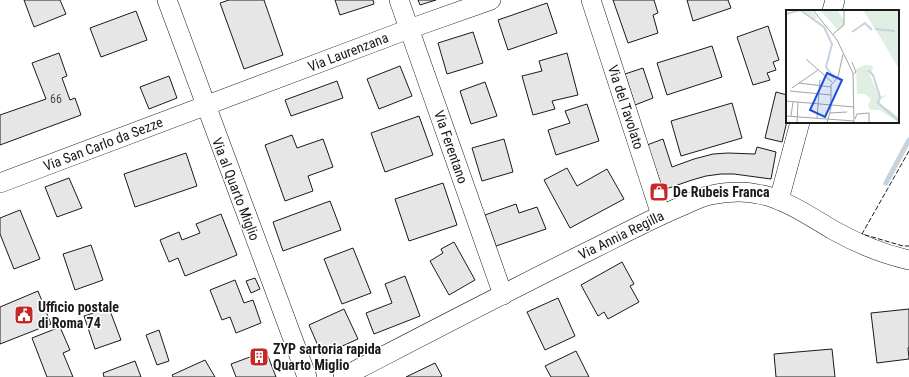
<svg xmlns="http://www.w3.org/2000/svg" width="909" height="377" viewBox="0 0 909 377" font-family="'Roboto Condensed',sans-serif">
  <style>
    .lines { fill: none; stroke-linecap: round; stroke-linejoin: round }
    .stream { stroke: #c6d2dc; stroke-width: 5 }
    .building { fill: #e6e6e6; stroke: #1a1a1a }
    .minor-casing { stroke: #1a1a1a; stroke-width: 20 }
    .minor { stroke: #fff; stroke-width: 19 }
    .fence { stroke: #1a1a1a; stroke-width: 1; stroke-dasharray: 5 2; stroke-linecap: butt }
    .labels { text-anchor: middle; stroke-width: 3; stroke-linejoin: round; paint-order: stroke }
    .number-label { font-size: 12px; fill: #4d4d4d }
    .street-label { font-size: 14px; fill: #1a1a1a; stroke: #fff }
    .poi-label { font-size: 14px; font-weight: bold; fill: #1a1a1a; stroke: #fff; text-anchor: start }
    .inset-river { fill: none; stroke: #c6d2dc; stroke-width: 2 }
    .inset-road { fill: none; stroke: #a3a3a3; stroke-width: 1 }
    .view { fill: #1d4ed8; fill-opacity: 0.15; stroke: #1d4ed8; stroke-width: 2 }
    .inset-edge { fill: none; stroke: #1a1a1a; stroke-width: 2 }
  </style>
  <rect width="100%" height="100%" fill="#fff"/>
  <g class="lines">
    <path class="stream" d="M886,183L909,140"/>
  </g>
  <g class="building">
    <path d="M24,0H60L66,14L34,27Z"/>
    <path d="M229,0H264L283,55L244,69L220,3Z"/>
    <path d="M335,0H373L374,4L340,15Z"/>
    <path d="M418,0H436L420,5Z"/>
    <path d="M613,0H654L658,13L653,15L658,33L628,43Z"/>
    <path d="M687,0H728L731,8L693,21Z"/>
    <path d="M547,3L557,33L508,50L498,20Z"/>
    <path d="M136,11L147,40L101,57L90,28Z"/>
    <path d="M768,26L779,60L773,62L776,70L767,73L770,80L753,85L737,37Z"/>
    <path d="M473,32L483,63L447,74L438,43Z"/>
    <path d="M712,46L722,77L667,95L657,63Z"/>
    <path d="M59,53L67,76L62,78L70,100L75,98L81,115L0,145V115L46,99L32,63Z"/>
    <path d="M567,53L578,95L552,101L555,109L533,115L522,76L542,71L539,61Z"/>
    <path d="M400,66L412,96L379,109L367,79Z"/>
    <path d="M643,68L653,98L635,105L625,74Z"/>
    <path d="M169,76L177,98L149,109L140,87Z"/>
    <path d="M337,81L343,98L291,116L285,100Z"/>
    <path d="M485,82L497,116L471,124L460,91Z"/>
    <path d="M776,92L787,95V121L782,142L765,138Z"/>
    <path d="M732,103L742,138L681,156L671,121Z"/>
    <path d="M587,104L599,141L556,155L548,130L570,123L565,111Z"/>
    <path d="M419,116L433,155L385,172L371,133Z"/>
    <path d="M292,135L297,148L323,139L333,167L308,176L313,191L285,201L265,145Z"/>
    <path d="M504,139L513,172L482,181L472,148Z"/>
    <path d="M663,139L672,167L694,159L713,154L728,153L755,154L757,147L776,152L771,179L734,174H721L706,176L692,180L663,190L647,145Z"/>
    <path d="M186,153L197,186L135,207L124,174Z"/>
    <path d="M567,168L577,186L607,169L624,199L570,228L544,180Z"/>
    <path d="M69,178L82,208L57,217L45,187Z"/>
    <path d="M443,183L457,225L409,241L395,199Z"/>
    <path d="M330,201L341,230L283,251L273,222Z"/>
    <path d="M516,204L519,213L537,207L546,229L496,246L485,215Z"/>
    <path d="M20,210L40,259L14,269L0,234V218Z"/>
    <path d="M221,214L237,255L185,276L178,258L169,262L160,240L179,232L182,240L200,233L196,224Z"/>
    <path d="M454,242L475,280L449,295L430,261L443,253L441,249Z"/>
    <path d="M91,245L103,280L75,290L63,254Z"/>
    <path d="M353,248L371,293L342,304L324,259Z"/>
    <path d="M622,262L634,284L630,286L639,302L608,319L604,312L598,316L581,285Z"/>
    <path d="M405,276L420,316L374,334L366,313L392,303L385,284Z"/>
    <path d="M255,278L260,289L251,293L246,281Z"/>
    <path d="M235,280L244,303L253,300L261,323L236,333L230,317L222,320L210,290Z"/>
    <path d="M38,291L51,324L0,344V307Z"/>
    <path d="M558,298L575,336L545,350L527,312Z"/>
    <path d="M109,308L121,340L95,349L84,316Z"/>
    <path d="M344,309L358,339L322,355L309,325Z"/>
    <path d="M909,309V348H908L909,359L877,363L871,313Z"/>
    <path d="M60,327L70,350L63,353L73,377H47L32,338Z"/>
    <path d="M159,330L169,361L157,365L146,335Z"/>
    <path d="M832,349L835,377H776L774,354Z"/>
    <path d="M266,351L276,377H236L231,364Z"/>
    <path d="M576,351L589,377H551L545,366Z"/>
    <path d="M205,360L215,377H173L172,375Z"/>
    <path d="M135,361L141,377H104L103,373Z"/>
    <path d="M435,363L442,376L440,377H406Z"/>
  </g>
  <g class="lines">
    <defs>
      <g id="minor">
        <path d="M167,0L307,377"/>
        <path d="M399,0L503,295"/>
        <path d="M591,0L661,215"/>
        <path d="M832,11L835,0"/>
        <path d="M0,183L409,29L491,0"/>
        <path d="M779,200L800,122"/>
        <path d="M343,377C426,334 508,291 591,250C621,235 651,219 682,206C691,202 701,197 711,195C726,192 743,191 758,194C783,198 811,217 833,230C856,243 883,254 909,260"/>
      </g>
    </defs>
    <use href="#minor" class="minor-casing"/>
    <use href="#minor" class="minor"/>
    <path class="fence" d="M909,151L862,234L903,246H909"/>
  </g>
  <defs>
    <symbol id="shop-square" viewBox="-11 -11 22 22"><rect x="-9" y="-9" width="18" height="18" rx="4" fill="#c62828" stroke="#fff"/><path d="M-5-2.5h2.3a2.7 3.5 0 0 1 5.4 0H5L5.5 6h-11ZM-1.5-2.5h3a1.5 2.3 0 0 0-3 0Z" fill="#fff"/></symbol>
    <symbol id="civic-square" viewBox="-11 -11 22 22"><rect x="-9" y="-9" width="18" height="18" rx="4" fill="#c62828" stroke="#fff"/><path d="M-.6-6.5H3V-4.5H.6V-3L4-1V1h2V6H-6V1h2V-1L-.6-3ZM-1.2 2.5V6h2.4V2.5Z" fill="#fff"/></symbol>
    <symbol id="building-square" viewBox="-11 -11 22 22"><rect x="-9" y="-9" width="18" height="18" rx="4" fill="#c62828" stroke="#fff"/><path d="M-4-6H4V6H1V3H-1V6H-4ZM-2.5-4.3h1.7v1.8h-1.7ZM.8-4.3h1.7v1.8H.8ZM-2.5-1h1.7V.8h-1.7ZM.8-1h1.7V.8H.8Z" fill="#fff"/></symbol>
  </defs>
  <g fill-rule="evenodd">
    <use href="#shop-square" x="648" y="181" width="22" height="22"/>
    <use href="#civic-square" x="13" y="304" width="22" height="22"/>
    <use href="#building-square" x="248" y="346" width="22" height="22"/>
  </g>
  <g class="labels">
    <g class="number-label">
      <text x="56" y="103">66</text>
    </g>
    <g class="street-label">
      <text transform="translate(348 52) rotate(-21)" y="5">Via Laurenzana</text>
      <text transform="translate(626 107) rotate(72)" y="5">Via del Tavolato</text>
      <text transform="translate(103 144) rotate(-21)" y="5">Via San Carlo da Sezze</text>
      <text transform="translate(451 147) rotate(71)" y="5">Via Ferentano</text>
      <text transform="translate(236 189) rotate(69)" y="5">Via al Quarto Miglio</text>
      <text transform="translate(621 235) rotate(-26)" y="5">Via Annia Regilla</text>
    </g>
    <g class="poi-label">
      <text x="673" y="197">De Rubeis Franca</text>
      <text x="38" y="312">Ufficio postale<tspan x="38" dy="16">di Roma 74</tspan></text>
      <text x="273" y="354">ZYP sartoria rapida<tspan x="273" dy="16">Quarto Miglio</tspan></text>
    </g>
  </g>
  <g transform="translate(786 10)">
    <rect width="113" height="113" fill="#fff"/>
    <path d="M15,0H25L31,7L27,10ZM51,0L58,10V15L52,20L35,1ZM77,0H113V59L96,30ZM79,55L87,56L86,62L81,58L93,87L101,85L92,92L113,107V113L94,100H84L82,96L85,89L79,84H71L70,59Z" fill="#e0efe3"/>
    <path class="inset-river" d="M0,4L14,0L38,17L46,34L40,57L48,68M89,19L109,21M66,22L79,13L86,20M82,60L87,65L94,87L92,93L113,111"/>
    <path class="inset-road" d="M27,0L51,30L67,63L68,113M47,24L58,15V0M20,49L46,72M66,52L70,62L68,64M13,73L45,77M6,78L32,60M4,81L45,85M0,91L68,97M44,103L61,102M0,106L68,111M5,106L7,92M31,108L34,70M69,109L71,104L83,103V113M11,113L12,92M41,113L45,98V75L52,67L57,44"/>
    <path class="view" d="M41,63L56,70L39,107L24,100Z"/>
    <rect width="113" height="113" class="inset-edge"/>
  </g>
</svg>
